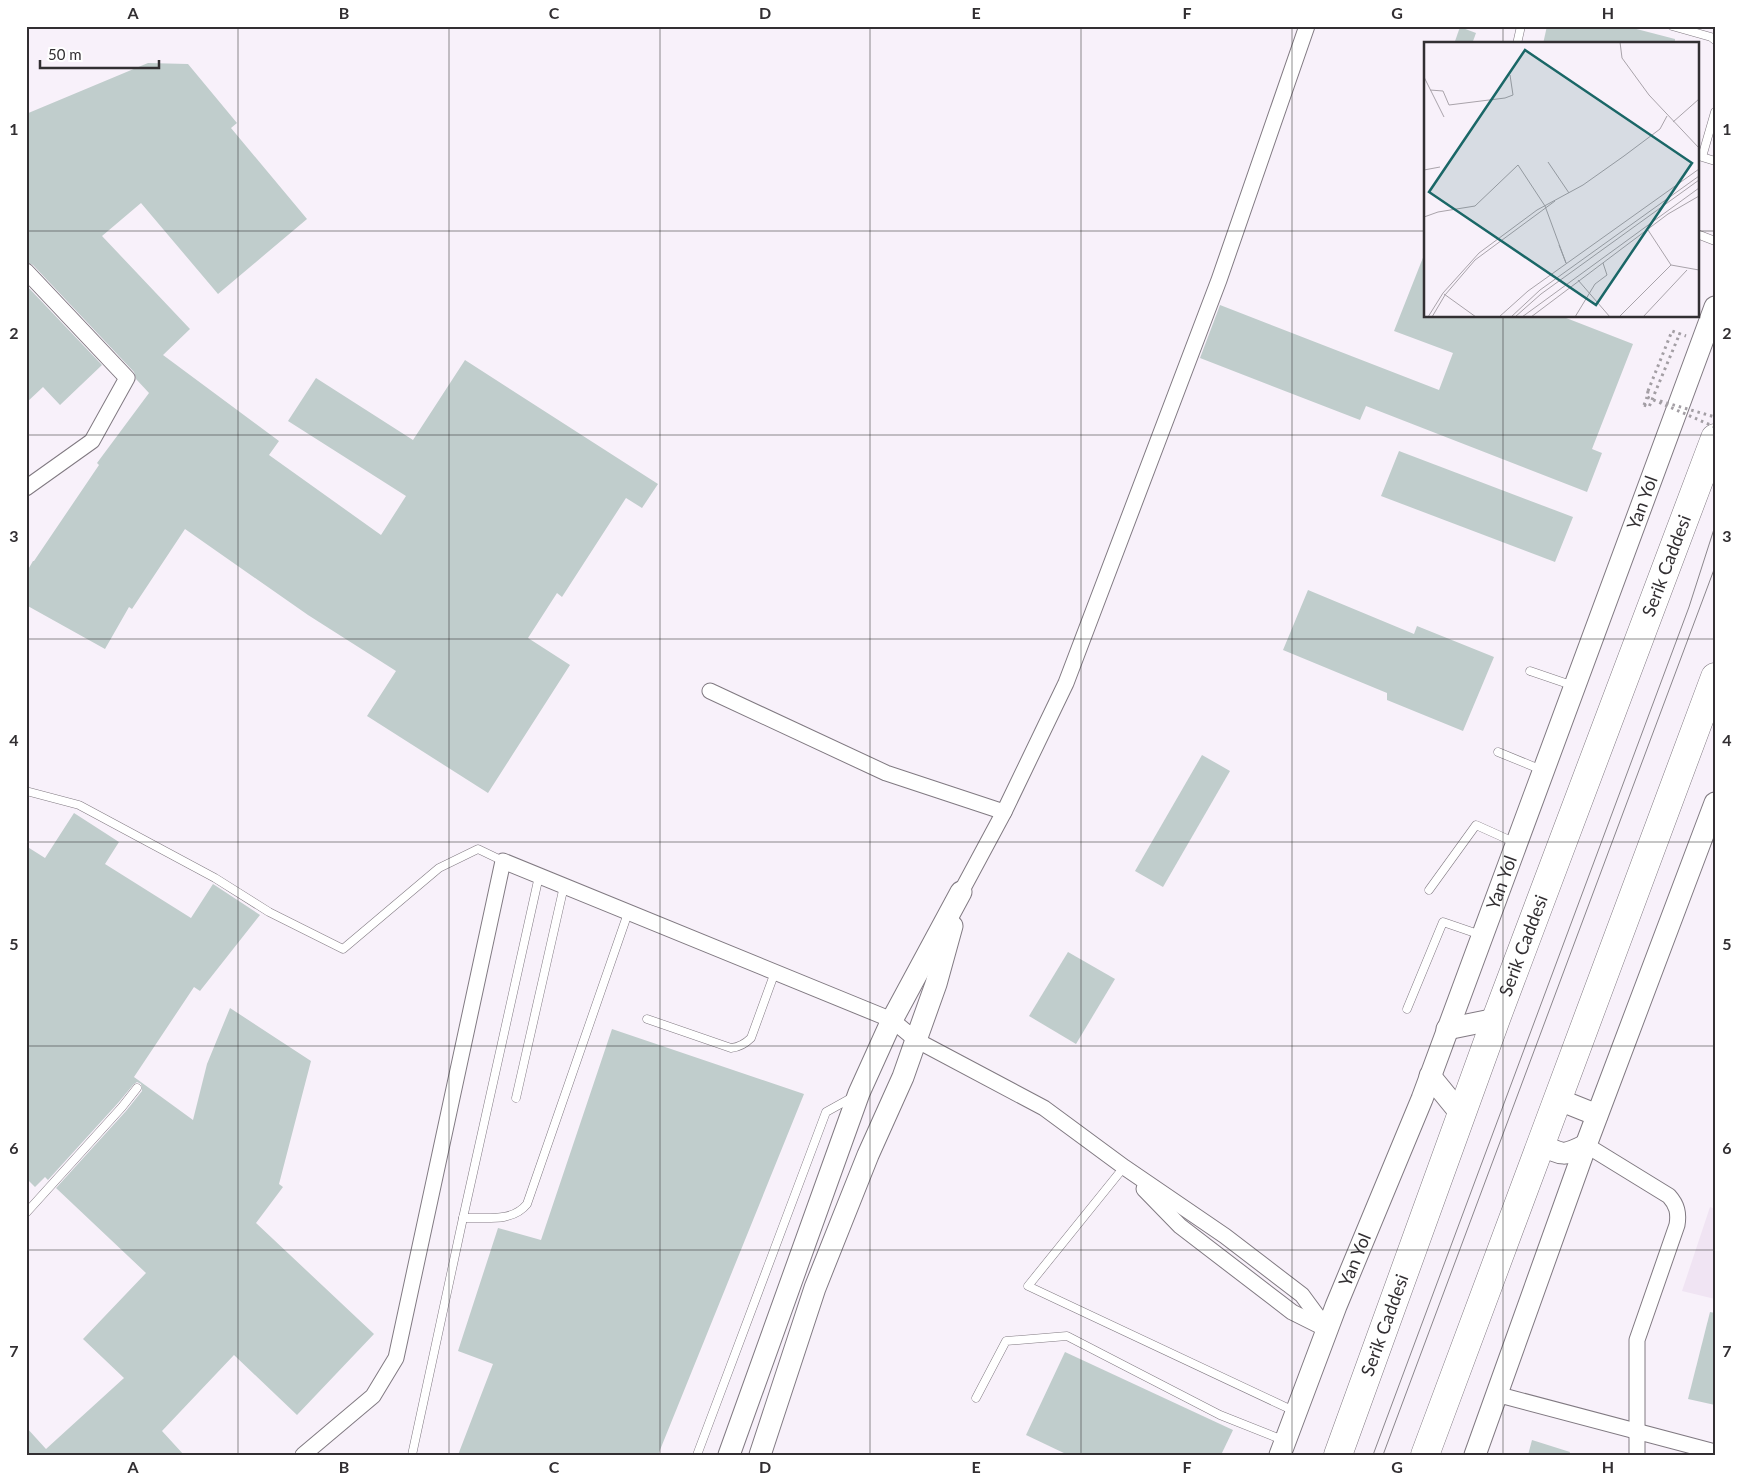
<svg xmlns="http://www.w3.org/2000/svg" width="1741" height="1481" viewBox="0 0 1741 1481" font-family="Lato,sans-serif">
  <style>
    .built { fill: #f0e4f3 }
    .building { fill: #c0cdcc }
    .lines { fill: none; stroke-linecap: round; stroke-linejoin: round }
    .lane-casing { stroke: #817a82; stroke-width: 9 }
    .street-casing { stroke: #817a82; stroke-width: 17 }
    .secondary-casing { stroke: #817a82; stroke-width: 23 }
    .highway-casing { stroke: #817a82; stroke-width: 29 }
    .path { stroke: #a39ea4; stroke-width: 3; stroke-dasharray: 2.5 4; stroke-linecap: butt }
    .lane { stroke: #fff; stroke-width: 8 }
    .street { stroke: #fff; stroke-width: 15 }
    .secondary { stroke: #fff; stroke-width: 21 }
    .highway { stroke: #fff; stroke-width: 28 }
    .tram { stroke: #8b868c; stroke-width: 1 }
    .path-bridge { stroke: #a39ea4; stroke-width: 3; stroke-dasharray: 2.5 4; stroke-linecap: butt }
    .grid { fill: none; stroke: #322f32; stroke-width: 1; stroke-opacity: 0.55 }
    .labels { text-anchor: middle; stroke-width: 5; stroke-linejoin: round; paint-order: stroke }
    .street-label { font-size: 18px; fill: #322f32; stroke: #fff }
    .inset-road { fill: none; stroke: #a9a3aa; stroke-width: 1 }
    .view { fill: #1a6767; fill-opacity: 0.15; stroke: #1a6767; stroke-width: 2.5 }
    .inset-edge { fill: none; stroke: #322f32; stroke-width: 2.5 }
    .neatline { fill: none; stroke: #322f32; stroke-width: 2 }
    .grid-label { font-size: 16px; text-anchor: middle; font-weight: bold; fill: #322f32 }
  </style>
  <rect width="100%" height="100%" fill="#f8f1fa"/>
  <path class="built" d="M1710,1207L1715,1209V1299L1682,1291Z"/>
  <g class="building">
    <path d="M1547,26H1625L1675,39V44H1543Z"/>
    <path d="M1460,27L1476,33L1472,44H1454Z"/>
    <path d="M148,63L188,64L237,123L231,128L307,219L218,294L141,203L102,236L190,329L163,355L279,441L269,455L381,535L406,496L288,421L316,378L413,440L465,360L658,484L642,508L626,498L562,597L557,593L528,638L570,665L488,793L367,716L396,671L308,615L185,529L132,609L129,607L105,649L26,605V573L33,561H34L99,465L97,463L149,393L136,379L134,372L33,265L26,262V114Z"/>
    <path d="M1424,255L1425,316H1561L1633,344L1592,449L1602,453L1587,492L1366,406L1360,420L1200,358L1220,305L1439,390L1453,353L1394,331Z"/>
    <path d="M26,285L102,365L60,405L43,387L26,403Z"/>
    <path d="M1399,451L1573,517L1555,562L1381,496Z"/>
    <path d="M1308,590L1414,634L1417,626L1494,657L1463,731L1387,700V693L1283,650Z"/>
    <path d="M1202,755L1230,771L1163,887L1135,871Z"/>
    <path d="M74,813L119,842L105,864L191,918L213,884L260,915L200,991L194,987L134,1077L193,1120L207,1064L230,1008L311,1061L279,1184L283,1187L256,1223L374,1334L297,1415L234,1355L162,1431L184,1455H26V1427L46,1449L124,1378L83,1339L146,1273L56,1188L126,1111L142,1091L141,1084L137,1082L133,1085L118,1103L48,1180L45,1177L35,1187L26,1178V846L45,858Z"/>
    <path d="M1068,952L1115,979L1076,1044L1029,1016Z"/>
    <path d="M612,1029L804,1094L658,1455H458L493,1364L458,1351L498,1228L541,1240Z"/>
    <path d="M1710,1312L1715,1313V1405L1688,1399Z"/>
    <path d="M1065,1352L1233,1430L1221,1455H1068L1026,1435Z"/>
    <path d="M1532,1440L1570,1452L1569,1455H1528Z"/>
  </g>
  <g class="lines">
    <defs>
      <g id="lane">
        <path d="M1672,26L1711,37L1715,40"/>
        <path d="M1517,44L1521,26"/>
        <path d="M1715,112L1702,157L1715,161"/>
        <path d="M1697,234L1715,241"/>
        <path d="M1530,671L1574,686"/>
        <path d="M1498,752L1542,770"/>
        <path d="M26,791L79,805L215,878L269,912L343,949L439,868L478,849L503,861"/>
        <path d="M1429,890L1476,825L1516,843"/>
        <path d="M1407,1009L1443,922L1481,935"/>
        <path d="M647,1019L731,1048C740,1047 745,1044 751,1038L775,972"/>
        <path d="M516,1098L564,886"/>
        <path d="M1124,1167L1028,1286L1294,1411"/>
        <path d="M26,1213L122,1107L137,1088"/>
        <path d="M463,1218C484,1217 512,1223 527,1204L628,913"/>
        <path d="M976,1398L1006,1341L1067,1336L1220,1415L1283,1440"/>
        <path d="M412,1455L463,1218L539,876"/>
        <path d="M697,1455L826,1112L853,1097"/>
      </g>
      <g id="street">
        <path d="M26,271L127,378L92,441L26,488"/>
        <path d="M710,691L886,773L1004,812"/>
        <path d="M961,892L1004,812L1066,683L1219,280L1307,26"/>
        <path d="M1586,1145L1669,1196C1677,1205 1679,1213 1677,1225L1637,1340V1455"/>
        <path d="M1144,1189L1180,1226L1292,1312L1324,1328"/>
        <path d="M1496,1394L1715,1452"/>
        <path d="M303,1455L373,1396L396,1358L503,861L892,1020L916,1040L1044,1108L1124,1167L1225,1236L1302,1295L1327,1329"/>
      </g>
      <g id="secondary">
        <path d="M1447,1029L1496,1019"/>
        <path d="M1430,1076L1461,1114"/>
        <path d="M1557,1099L1597,1115"/>
        <path d="M1541,1144C1563,1156 1564,1156 1586,1145"/>
        <path d="M729,1455L859,1093L892,1020L961,892"/>
        <path d="M760,1455L815,1288L868,1155L903,1077L916,1040L936,984L952,926"/>
        <path id="s1" d="M1280,1455L1336,1306L1422,1099L1715,307"/>
        <path d="M1475,1455L1586,1145L1715,803"/>
      </g>
      <g id="highway">
        <path id="s2" d="M1338,1455L1496,1019L1715,438"/>
        <path d="M1425,1455L1715,677"/>
      </g>
    </defs>
    <use href="#lane" class="lane-casing"/>
    <use href="#street" class="street-casing"/>
    <use href="#secondary" class="secondary-casing"/>
    <use href="#highway" class="highway-casing"/>
    <g class="path">
      <path d="M1648,391L1672,331L1686,336"/>
      <path d="M1644,405L1649,407L1680,333"/>
    </g>
    <use href="#lane" class="lane"/>
    <use href="#street" class="street"/>
    <use href="#secondary" class="secondary"/>
    <use href="#highway" class="highway"/>
    <g class="tram">
      <path d="M1373,1455L1689,607L1715,526"/>
      <path d="M1383,1455L1715,567"/>
    </g>
    <g class="path-bridge">
      <path d="M1648,391L1647,397L1715,427"/>
      <path d="M1660,401L1715,417"/>
      <path d="M1644,405L1647,397"/>
    </g>
  </g>
  <path class="grid" d="M238,26V1455M449,26V1455M660,26V1455M870,26V1455M1081,26V1455M1292,26V1455M1503,26V44M26,231H1425M1697,231H1715M1503,316V1455M26,435H1715M26,639H1715M26,842H1715M26,1046H1715M26,1250H1715"/>
  <g class="labels">
    <g class="street-label">
      <text dy="6" stroke="none"><textPath href="#s1" startOffset="1019">Yan Yol</textPath></text>
      <text dy="6" stroke="none"><textPath href="#s2" startOffset="948">Serik Caddesi</textPath></text>
      <text dy="6" stroke="none"><textPath href="#s1" startOffset="614">Yan Yol</textPath></text>
      <text dy="6" stroke="none"><textPath href="#s2" startOffset="542">Serik Caddesi</textPath></text>
      <text dy="6" stroke="none"><textPath href="#s1" startOffset="209">Yan Yol</textPath></text>
      <text dy="6" stroke="none"><textPath href="#s2" startOffset="138">Serik Caddesi</textPath></text>
    </g>
  </g>
  <g transform="translate(1424 42)">
    <rect width="275" height="275" fill="#f8f1fa"/>
    <path class="inset-road" d="M196,0L198,16L225,53L275,106M0,35L20,75M6,48L19,49L25,63L81,56L89,53L86,33M249,80L275,57M124,120L145,151M0,128L16,125M0,175L14,170L51,164L94,123L121,164L142,221M224,188L247,223L275,228M135,203L142,221M154,238L186,275M20,252L52,275M4,275L19,251L55,211L113,168L159,143L200,114L236,87L243,74M8,275L21,253L51,218L131,159M75,275L104,249L275,127M87,275L116,248L275,134M91,275L117,252L275,138M98,275L275,146M107,275L244,172L275,154M151,275L171,242L183,233L179,221M195,275L247,223M219,275L263,228"/>
    <path class="view" d="M101,8L268,121L172,263L5,150Z"/>
    <rect width="275" height="275" class="inset-edge"/>
  </g>
  <rect width="1741" height="1481" fill="none" stroke="#ffffff" stroke-width="55"/>
  <path d="M40 60v8h119v-8" fill="none" stroke="#322f32" stroke-width="2.5"/>
  <text x="48" y="60" font-size="15" fill="#322f32" stroke="#ffffff" stroke-width="4" paint-order="stroke">50 m</text>
  <rect x="28" y="28" width="1686" height="1426" class="neatline"/>
  <g class="grid-label">
    <text x="133" y="19">A</text>
    <text x="344" y="19">B</text>
    <text x="554" y="19">C</text>
    <text x="765" y="19">D</text>
    <text x="976" y="19">E</text>
    <text x="1187" y="19">F</text>
    <text x="1397" y="19">G</text>
    <text x="1608" y="19">H</text>
    <text x="14" y="135">1</text>
    <text x="1727" y="135">1</text>
    <text x="14" y="339">2</text>
    <text x="1727" y="339">2</text>
    <text x="14" y="542">3</text>
    <text x="1727" y="542">3</text>
    <text x="14" y="746">4</text>
    <text x="1727" y="746">4</text>
    <text x="14" y="950">5</text>
    <text x="1727" y="950">5</text>
    <text x="14" y="1154">6</text>
    <text x="1727" y="1154">6</text>
    <text x="14" y="1357">7</text>
    <text x="1727" y="1357">7</text>
    <text x="133" y="1473">A</text>
    <text x="344" y="1473">B</text>
    <text x="554" y="1473">C</text>
    <text x="765" y="1473">D</text>
    <text x="976" y="1473">E</text>
    <text x="1187" y="1473">F</text>
    <text x="1397" y="1473">G</text>
    <text x="1608" y="1473">H</text>
  </g>
</svg>
